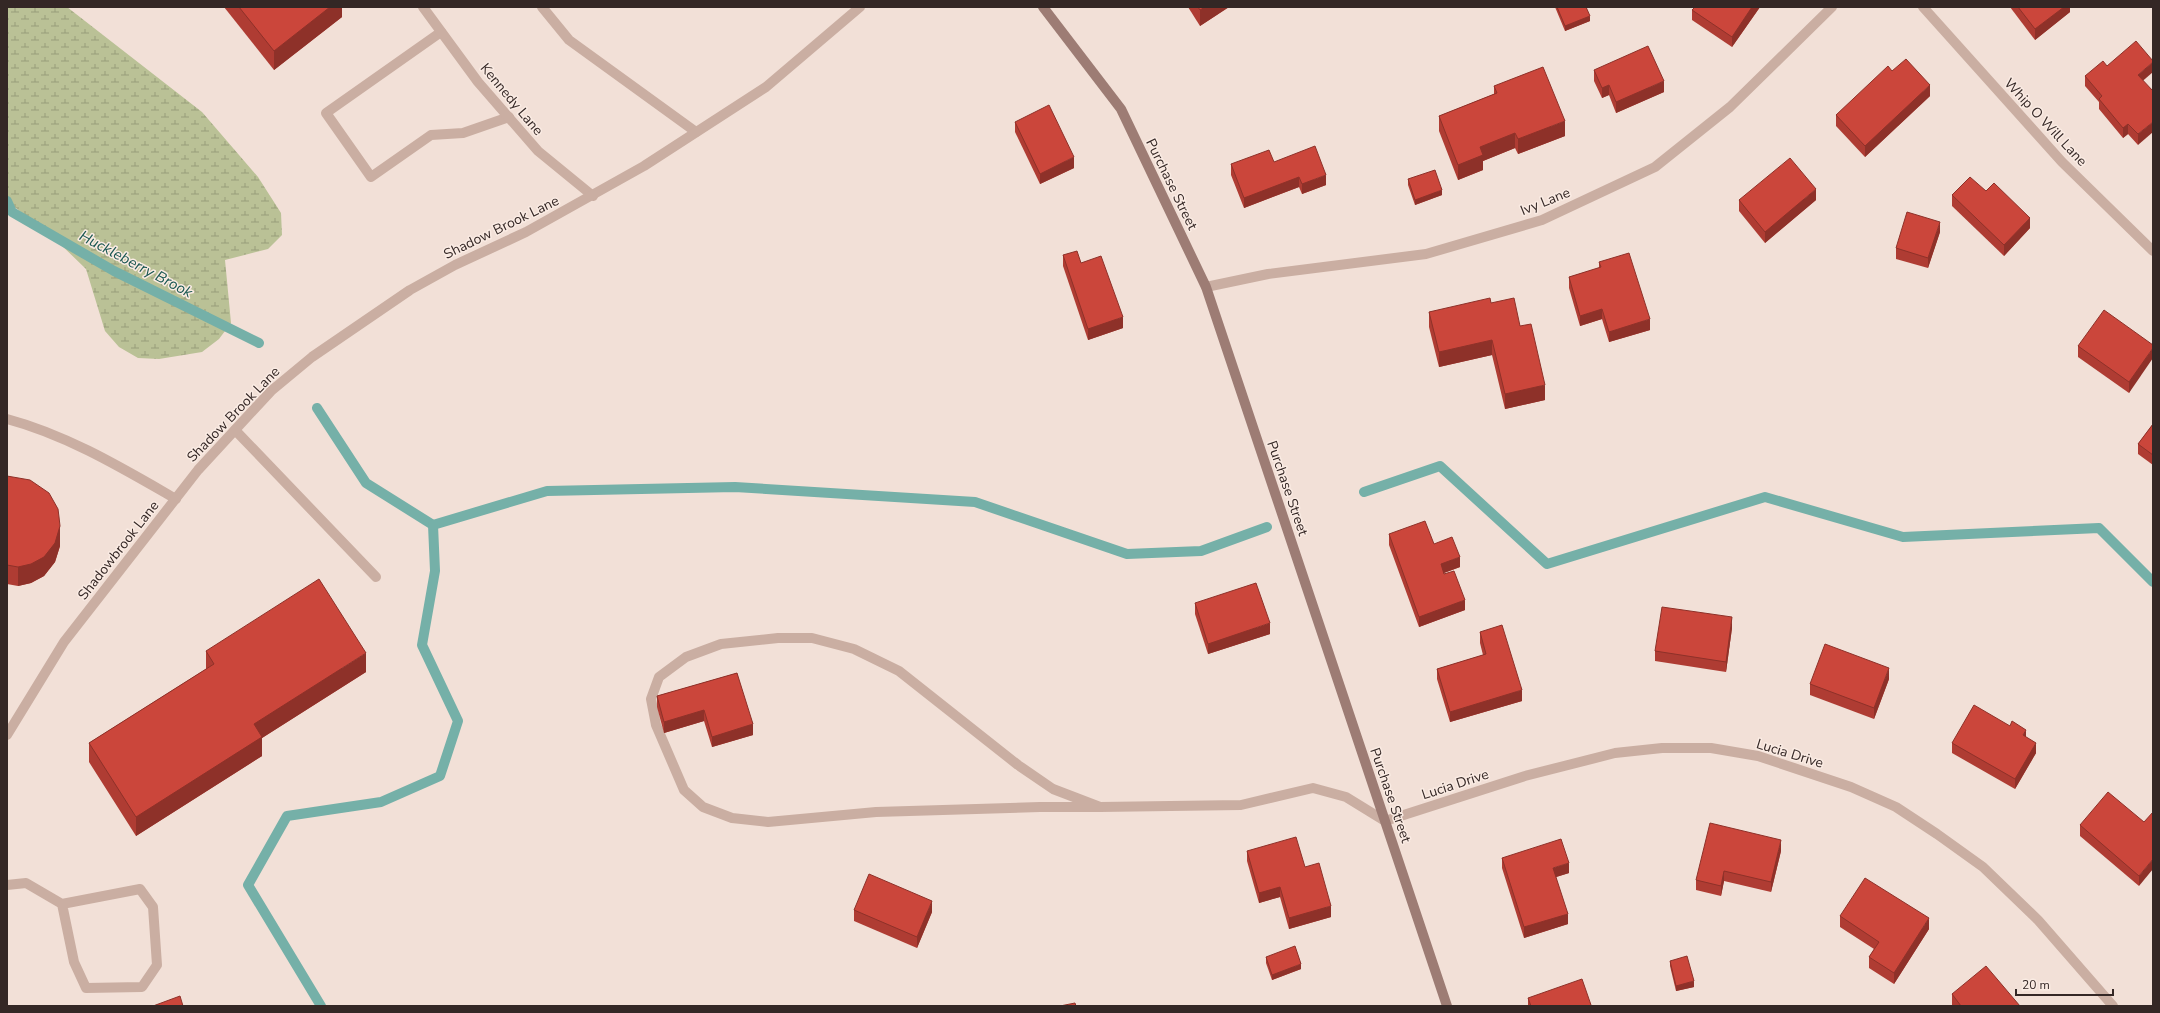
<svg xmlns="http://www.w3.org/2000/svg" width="2160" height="1013" viewBox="0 0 2160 1013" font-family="'Nunito Sans',sans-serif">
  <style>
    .wetland { fill: url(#wetland-marsh) }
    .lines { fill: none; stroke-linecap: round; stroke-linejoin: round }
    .stream { stroke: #75b0a8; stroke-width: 10 }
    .lane { stroke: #caaea2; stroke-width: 10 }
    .street { stroke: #caaea2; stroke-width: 10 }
    .secondary { stroke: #9d7c74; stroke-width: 10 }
    .wall { fill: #af3c33 }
    .shaded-wall { fill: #8e3129 }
    .building { fill: #cb463b; stroke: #8e3129 }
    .labels { text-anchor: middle; stroke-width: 3; stroke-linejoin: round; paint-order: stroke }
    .street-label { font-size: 14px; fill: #342725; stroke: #faebe3 }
    .water-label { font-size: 15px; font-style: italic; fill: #195751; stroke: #faebe3 }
  </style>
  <defs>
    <pattern id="wetland-marsh" width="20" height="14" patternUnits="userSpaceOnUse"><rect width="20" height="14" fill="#bac196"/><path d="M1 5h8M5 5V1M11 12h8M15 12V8" fill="none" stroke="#989d7a"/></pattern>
  </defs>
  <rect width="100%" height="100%" fill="#f2e0d7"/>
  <path class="wetland" d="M7,7H67L202,112L258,177L281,213L282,235L268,249L225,260L231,323L219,339L202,352L159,359L138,358L119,347L105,331L86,269L55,239L7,201Z"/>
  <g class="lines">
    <g class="stream">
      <path d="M7,201L12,212L114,271L259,343"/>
      <path d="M317,408L366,483L433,525L435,571L422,645L458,721L440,776L381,802L287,816L248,885L321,1006"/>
      <path d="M1364,492L1440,466L1547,564L1765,497L1903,537L2099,528L2153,582"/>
      <path d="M433,525L547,491L735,487L975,502L1127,554L1201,551L1267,527"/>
    </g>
    <g class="lane">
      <path d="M441,32L326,113L371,177L431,135L463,133L509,117"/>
      <path d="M235,430L376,577"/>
      <path d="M7,885L26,883L62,904L140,889L153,907L157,965L142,987L86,988L74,962L62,904"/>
    </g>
    <g class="street">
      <path d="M423,7L478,82L538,151L593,196"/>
      <path d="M542,7L569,40L696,132"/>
      <path d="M1923,7L2062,162L2153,251"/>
      <path d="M1206,287L1268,274L1426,254L1542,220L1655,167L1730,107L1832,7"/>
      <path d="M7,419C67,435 122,468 176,499"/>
      <path d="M7,735L64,642L198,470L271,391L312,357L410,290L455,265L526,232L644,166L766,87L860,7"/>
      <path d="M1100,807H1040L876,812L768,822L732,818L703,807L684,790L656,725L651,699L659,677L686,657L721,644L778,638H812L854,649L899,671L1018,765L1053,789L1100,807L1241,805L1313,788L1346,797L1385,821L1525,776L1615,753L1662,748H1711L1758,756L1851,787L1896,807L1937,834L1983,867L2038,920L2113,1006"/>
    </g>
    <path class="secondary" d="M1043,7L1121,109L1206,287L1447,1006"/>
  </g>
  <g class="wall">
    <path d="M224,7H342V17L274,70Z"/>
    <path d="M1188,7H1229L1200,26Z"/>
    <path d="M1555,7H1586L1590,21L1565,31Z"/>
    <path d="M1695,7H1760L1732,47L1692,20V10Z"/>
    <path d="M2010,7H2070V12L2035,40Z"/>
    <path d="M2107,66L2143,80L2138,145L2128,134L2123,138L2099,109V102L2085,86V76Z"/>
    <path d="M1594,70L1664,92L1616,113L1609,95L1602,98L1594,81Z"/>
    <path d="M1892,71L1930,96L1865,157L1836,126V115Z"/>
    <path d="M1494,86L1565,136L1518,154L1515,148L1483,161V170L1458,180L1439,131V116L1494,94Z"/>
    <path d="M1015,122L1074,168L1040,184L1015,132Z"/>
    <path d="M1274,162L1326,185L1302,194L1299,187L1244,208L1231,175V164Z"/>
    <path d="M1408,179L1442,195L1415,205L1408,185Z"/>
    <path d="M1986,191L2030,228L2004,256L1952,206V195Z"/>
    <path d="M1739,200H1816L1765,243L1739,211Z"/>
    <path d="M1940,232L1928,268L1896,259V248Z"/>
    <path d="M1063,255L1081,263L1123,328L1088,340L1063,266Z"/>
    <path d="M1599,262L1650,330L1609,342L1602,319L1580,326L1569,288V277L1599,268Z"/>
    <path d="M1491,303L1520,326L1545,400L1505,409L1492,355L1439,367L1429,327V312Z"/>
    <path d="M2153,345L2129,393L2078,357V346Z"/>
    <path d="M2153,424V465L2138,454V444Z"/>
    <path d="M7,476L60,546L55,562L44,576L31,583L18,586L7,584Z"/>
    <path d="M1389,534L1434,544L1460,567L1444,573L1465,610L1419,627L1389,545Z"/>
    <path d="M1195,603L1270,634L1208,654L1195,614Z"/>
    <path d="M1732,628L1726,672L1655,661V651Z"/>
    <path d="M1480,632L1522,701L1450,722L1437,679V669L1483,655L1480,643Z"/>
    <path d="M206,651L366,672L262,738V756L136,836L89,762V743L206,669Z"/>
    <path d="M737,673L753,735L712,747L704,721L664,733L657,707V696Z"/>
    <path d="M1889,679L1874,719L1810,695V684Z"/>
    <path d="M2026,737L2036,753L2015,789L1952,753V743Z"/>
    <path d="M2144,822L2139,886L2080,836V825Z"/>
    <path d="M1247,851L1305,867L1331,917L1289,929L1280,897L1259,903L1247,861Z"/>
    <path d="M1781,851L1771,892L1724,881L1721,896L1696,890V880Z"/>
    <path d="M1502,858L1569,873L1556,877L1568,924L1524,938L1502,868Z"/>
    <path d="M854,910L932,912L917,948L854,921Z"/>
    <path d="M1840,916L1929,929L1894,984L1869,968V957L1874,949L1840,927Z"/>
    <path d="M1266,957L1301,969L1272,980L1266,963Z"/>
    <path d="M1670,961L1694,987L1676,991L1670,966Z"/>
    <path d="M1952,994L2020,1006H1953L1952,1005Z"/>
    <path d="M1528,998L1591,1006H1528Z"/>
  </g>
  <g class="shaded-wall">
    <path d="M330,7H342V17L274,70V51Z"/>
    <path d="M1205,7H1229L1200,26V10Z"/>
    <path d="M1752,7H1760L1732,47V37Z"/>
    <path d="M2064,7H2070V12L2035,40V29Z"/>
    <path d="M1590,16V21L1565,31V26Z"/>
    <path d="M2153,62V72L2138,85V75Z"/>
    <path d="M1664,81V92L1616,113V102Z"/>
    <path d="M1609,85V95L1602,98V88Z"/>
    <path d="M1930,85V96L1865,157V146Z"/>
    <path d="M1565,121V136L1518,154V139Z"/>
    <path d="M2153,122V132L2138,145V134Z"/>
    <path d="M2128,124V134L2123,138V128Z"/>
    <path d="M1515,133V148L1483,161V170L1458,180V165L1480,147Z"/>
    <path d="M1074,157V168L1040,184V174Z"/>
    <path d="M1326,175V185L1302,194V184Z"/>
    <path d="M1299,177V187L1244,208V198Z"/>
    <path d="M1816,189V200L1765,243V232Z"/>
    <path d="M1442,190V195L1415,205V200Z"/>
    <path d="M2030,218V228L2004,256V245Z"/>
    <path d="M1940,222V232L1928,268V258Z"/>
    <path d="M1602,309V319L1580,326V316Z"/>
    <path d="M1123,317V328L1088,340V329Z"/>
    <path d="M1650,319V330L1609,342V332Z"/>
    <path d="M1492,340V355L1439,367V352Z"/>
    <path d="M2153,348V358L2129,393V382Z"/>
    <path d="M1545,385V400L1505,409V394Z"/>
    <path d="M60,526V546L55,562L44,576L31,583L18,586V567Z"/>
    <path d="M1460,557V567L1441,574V564Z"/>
    <path d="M1465,600V610L1419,627V617Z"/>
    <path d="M1732,617V628L1726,672V662Z"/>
    <path d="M1270,623V634L1208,654V644Z"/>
    <path d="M366,653V672L262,738V756L136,836V817L254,724Z"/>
    <path d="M1889,668V679L1874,719V708Z"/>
    <path d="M1522,690V701L1450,722V712Z"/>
    <path d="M704,710V721L664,733V722Z"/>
    <path d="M753,724V735L712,747V737Z"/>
    <path d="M2026,730V740L2023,735Z"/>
    <path d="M2036,743V753L2015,789V779Z"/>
    <path d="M1781,840V851L1771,892V882Z"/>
    <path d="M2153,859V869L2139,886V876Z"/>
    <path d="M1569,863V873L1553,878V868Z"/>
    <path d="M1724,871V881L1721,896V886Z"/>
    <path d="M1280,887V897L1259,903V893Z"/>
    <path d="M932,901V912L917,948V937Z"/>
    <path d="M1331,906V917L1289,929V918Z"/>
    <path d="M1568,914V924L1524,938V927Z"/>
    <path d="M1929,918V929L1894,984V973Z"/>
    <path d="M1301,964V969L1272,980V975Z"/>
    <path d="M1694,981V987L1676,991V986Z"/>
  </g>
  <g class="building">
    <path d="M239,7H330L274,51Z"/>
    <path d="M1198,7H1205L1200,10Z"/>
    <path d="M1557,7H1586L1590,16L1565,26Z"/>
    <path d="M1695,7H1752L1732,37L1692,10Z"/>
    <path d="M2018,7H2064L2035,29Z"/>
    <path d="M2136,41L2153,61V62L2138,75L2153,91V122L2138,134L2128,124L2123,128L2099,99L2102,96L2085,76L2103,61L2107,66Z"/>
    <path d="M1648,46L1664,81L1616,102L1609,85L1602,88L1594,70Z"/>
    <path d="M1906,59L1930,85L1865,146L1836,115L1888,66L1892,71Z"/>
    <path d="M1543,67L1565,121L1518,139L1515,133L1480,147L1483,155L1458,165L1439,116L1497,93L1494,86Z"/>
    <path d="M1049,105L1074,157L1040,174L1015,122Z"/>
    <path d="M1315,146L1326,175L1302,184L1299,177L1244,198L1231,164L1269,150L1274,162Z"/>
    <path d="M1790,158L1816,189L1765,232L1739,200Z"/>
    <path d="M1435,170L1442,190L1415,200L1408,179Z"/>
    <path d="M1970,177L1986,191L1994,183L2030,218L2004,245L1952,195Z"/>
    <path d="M1907,212L1940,222L1928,258L1896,248Z"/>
    <path d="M1077,251L1081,263L1101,256L1123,317L1088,329L1063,255Z"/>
    <path d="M1629,253L1650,319L1609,332L1602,309L1580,316L1569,277L1601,267L1599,262Z"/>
    <path d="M1490,298L1491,303L1514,298L1520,326L1531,324L1545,385L1505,394L1492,340L1439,352L1429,312Z"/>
    <path d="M2104,310L2153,345V348L2129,382L2078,346Z"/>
    <path d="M2153,424V455L2138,444Z"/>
    <path d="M7,476L30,480L49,493L58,509L59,517L60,526L55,543L44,557L31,564L18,567L7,565Z"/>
    <path d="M1425,521L1434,544L1452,537L1460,557L1441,564L1444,574L1454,571L1465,600L1419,617L1389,534Z"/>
    <path d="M319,579L366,653L254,724L262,737L136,817L89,743L214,664L206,651Z"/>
    <path d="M1256,583L1270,623L1208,644L1195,603Z"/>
    <path d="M1662,607L1732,617L1726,662L1655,651Z"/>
    <path d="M1502,625L1522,690L1450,712L1437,669L1486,654L1480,632Z"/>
    <path d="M1825,644L1889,668L1874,708L1810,684Z"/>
    <path d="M737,673L753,724L712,737L704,710L664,722L657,696Z"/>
    <path d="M1974,705L2010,726L2012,721L2026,730L2023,735L2036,743L2015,779L1952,743Z"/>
    <path d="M2108,792L2144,822L2153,812V859L2139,876L2080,825Z"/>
    <path d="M1710,823L1781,840L1771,882L1724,871L1721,886L1696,880Z"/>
    <path d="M1296,837L1305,867L1319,863L1331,906L1289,918L1280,887L1259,893L1247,851Z"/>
    <path d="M1561,839L1569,863L1553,868L1568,914L1524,927L1502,858Z"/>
    <path d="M869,874L932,901L917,937L854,910Z"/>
    <path d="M1865,878L1929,918L1894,973L1869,957L1879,942L1840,916Z"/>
    <path d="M1295,946L1301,964L1272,975L1266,957Z"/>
    <path d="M1687,956L1694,981L1676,986L1670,961Z"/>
    <path d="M1986,966L2020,1006H1961L1952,994Z"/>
    <path d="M1582,979L1591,1005L1589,1006H1531L1528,998Z"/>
    <path d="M180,996L183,1006H153Z"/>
    <path d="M1075,1003L1076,1006H1060Z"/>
  </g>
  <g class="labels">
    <g class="street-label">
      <text transform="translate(512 99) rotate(50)" y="5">Kennedy Lane</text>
      <text transform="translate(2046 122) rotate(47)" y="5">Whip O Will Lane</text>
      <text transform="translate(1172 184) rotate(64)" y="5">Purchase Street</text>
      <text transform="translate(1545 201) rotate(-22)" y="5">Ivy Lane</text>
      <text transform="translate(501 227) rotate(-26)" y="5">Shadow Brook Lane</text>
      <text transform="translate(233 414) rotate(-46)" y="5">Shadow Brook Lane</text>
      <text transform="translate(1288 488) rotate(71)" y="5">Purchase Street</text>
      <text transform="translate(118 550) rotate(-52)" y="5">Shadowbrook Lane</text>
      <text transform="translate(1790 753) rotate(17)" y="5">Lucia Drive</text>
      <text transform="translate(1455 784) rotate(-18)" y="5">Lucia Drive</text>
      <text transform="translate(1391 795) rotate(71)" y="5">Purchase Street</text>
    </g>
    <g class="water-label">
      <text transform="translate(136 264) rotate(28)" y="5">Huckleberry Brook</text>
    </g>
  </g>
  <rect width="2160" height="1013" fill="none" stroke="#342725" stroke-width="16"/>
  <path d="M2016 989v6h97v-6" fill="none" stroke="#342725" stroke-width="2"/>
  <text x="2022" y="989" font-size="12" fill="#342725" stroke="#faebe3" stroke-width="3" paint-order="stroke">20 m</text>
</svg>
